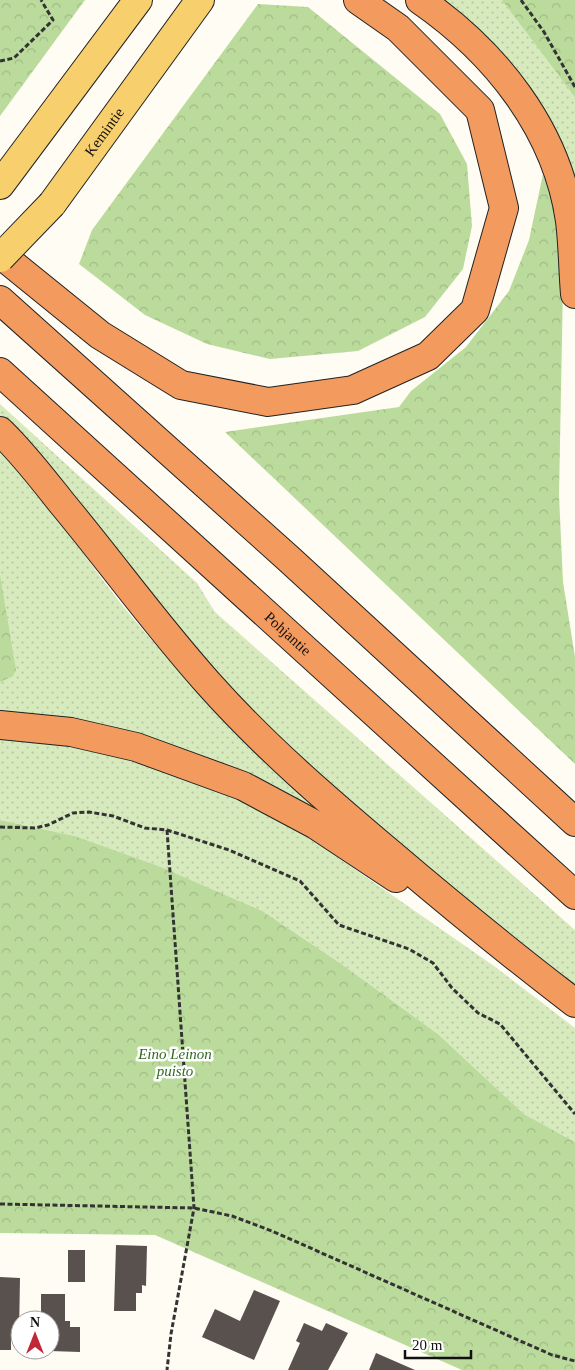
<svg xmlns="http://www.w3.org/2000/svg" width="575" height="1370" viewBox="0 0 575 1370" font-family="'Times New Roman',serif">
  <style>
    .grass { fill: url(#grass-dots) }
    .forest { fill: url(#forest-crowns) }
    .building { fill: #59514d }
    .lines { fill: none; stroke-linecap: round; stroke-linejoin: round }
    .primary-casing { stroke: #222; stroke-width: 30 }
    .motorway-casing { stroke: #222; stroke-width: 30 }
    .path { stroke: #333; stroke-width: 3; stroke-dasharray: 5 2.5; stroke-linecap: butt }
    .primary { stroke: #f7cf6c; stroke-width: 28 }
    .motorway { stroke: #f39b5e; stroke-width: 28 }
    .primary-bridge-casing { stroke: #222; stroke-width: 30; stroke-linecap: butt }
    .primary-bridge { stroke: #f7cf6c; stroke-width: 28 }
    .labels { text-anchor: middle; stroke-width: 5; stroke-linejoin: round; paint-order: stroke }
    .street-label { font-size: 15px; fill: #111; stroke: #fff }
    .park-label { font-size: 15px; font-style: italic; fill: #326920; stroke: #fff }
  </style>
  <defs>
    <pattern id="grass-dots" width="8" height="8" patternUnits="userSpaceOnUse" patternTransform="scale(1.25)"><rect width="8" height="8" fill="#d7eabd"/><path d="M2 2h.1M6 6h.1" fill="none" stroke="#b8c8a1" stroke-width="1.8" stroke-linecap="round"/></pattern>
    <pattern id="forest-crowns" width="20" height="18" patternUnits="userSpaceOnUse" patternTransform="scale(1.25)"><rect width="20" height="18" fill="#bbdb9c"/><path d="M2 6a3 3 0 1 1 6 0M12 15a3 3 0 1 1 6 0" fill="none" stroke="#a0bb85"/></pattern>
  </defs>
  <rect width="100%" height="100%" fill="#fffcf4"/>
  <g class="grass">
    <path d="M437,0H575V188L526,84L506,58Z"/>
    <path d="M0,404L197,583L215,612L575,930V985L340,800L213,678L0,421Z"/>
    <path d="M0,451C52,500 86,563 132,617C194,692 267,758 337,825L0,715Z"/>
    <path d="M0,738L72,746L133,760L238,799L310,838L494,966L575,1028V1142L524,1114L438,1034L347,968L156,865L75,836L0,820Z"/>
  </g>
  <g class="forest">
    <path d="M0,0H85L0,116Z"/>
    <path d="M502,0H575V97Z"/>
    <path d="M258,4L308,7L440,114L467,164L472,226L463,269L425,317L358,351L270,359L207,344L145,315L79,264L92,230Z"/>
    <path d="M543,174L556,206L563,286L559,495L563,582L575,657V764L225,432L399,407L411,391L466,347L509,291L529,240Z"/>
    <path d="M0,575L16,670L13,676L0,682Z"/>
    <path d="M0,820L75,836L156,865L262,911L347,968L438,1034L524,1114L575,1142V1370H462L155,1235L0,1233Z"/>
  </g>
  <g class="building">
    <path d="M116,1245L147,1246L146,1286L142,1285V1293H136V1311H114Z"/>
    <rect x="68" y="1250" width="17" height="32"/>
    <path d="M0,1277L20,1278L19,1335H11V1350H0Z"/>
    <path d="M254,1290L280,1301L254,1360L202,1337L215,1309L240,1321Z"/>
    <path d="M41,1294H65V1321H70V1327H80V1352L50,1351V1320H41Z"/>
    <path d="M304,1323L322,1331L326,1323L348,1333L328,1370H288L300,1343L296,1341Z"/>
    <path d="M376,1353L415,1370H369Z"/>
  </g>
  <g class="lines">
    <defs>
      <g id="primary">
        <path d="M0,185L138,0"/>
        <path id="s1" d="M52,204L200,0"/>
      </g>
      <g id="motorway">
        <path d="M420,0C495,52 557,129 570,221C573,245 573,270 575,294"/>
        <path d="M0,254L100,335L181,385L268,402L353,390L428,356L475,310L504,208L480,110L398,28L358,0"/>
        <path d="M0,300L289,559L575,822"/>
        <path id="s2" d="M0,372L575,895"/>
        <path d="M0,431C23,453 42,478 61,502C111,562 156,625 208,683C264,746 327,800 391,854C451,905 512,955 575,1003"/>
        <path d="M0,725L71,732L136,747L243,786L316,825L396,878"/>
      </g>
    </defs>
    <use href="#primary" class="primary-casing"/>
    <use href="#motorway" class="motorway-casing"/>
    <g class="path">
      <path d="M521,0L544,32L575,87"/>
      <path d="M0,61L14,58L53,20L41,0"/>
      <path d="M0,827L35,828L48,825L73,813L89,812L113,816L145,828L167,830L229,850L300,881L339,925L409,949L433,963L452,988L478,1013L500,1024L575,1114"/>
      <path d="M167,830L194,1208L171,1334L167,1370"/>
      <path d="M0,1204L194,1208L232,1216L272,1231L552,1355L575,1361"/>
    </g>
    <use href="#primary" class="primary"/>
    <use href="#motorway" class="motorway"/>
    <defs>
      <path id="primary-bridge" d="M0,258L52,204"/>
    </defs>
    <use href="#primary-bridge" class="primary-bridge-casing"/>
    <use href="#primary-bridge" class="primary-bridge"/>
  </g>
  <g class="labels">
    <g class="street-label">
      <text dy="5" stroke="none"><textPath href="#s1" startOffset="89">Kemintie</textPath></text>
      <text dy="5" stroke="none"><textPath href="#s2" startOffset="389">Pohjantie</textPath></text>
    </g>
    <g class="park-label">
      <text x="175" y="1059">Eino Leinon<tspan x="175" dy="17">puisto</tspan></text>
    </g>
  </g>
  <g transform="translate(35 1335)"><circle r="24" fill="#ffffff" stroke="#a0a0a0"/>
  <path d="M0-4L9 19L0 12L-9 19Z" fill="#c12836"/>
  <text y="-8" font-size="14" font-weight="bold" text-anchor="middle" fill="#111111">N</text>
  </g>
  <path d="M405 1350v8h66v-8" fill="none" stroke="#111111" stroke-width="2.5"/>
  <text x="412" y="1350" font-size="15" fill="#111111" stroke="#ffffff" stroke-width="4" paint-order="stroke">20 m</text>
</svg>
